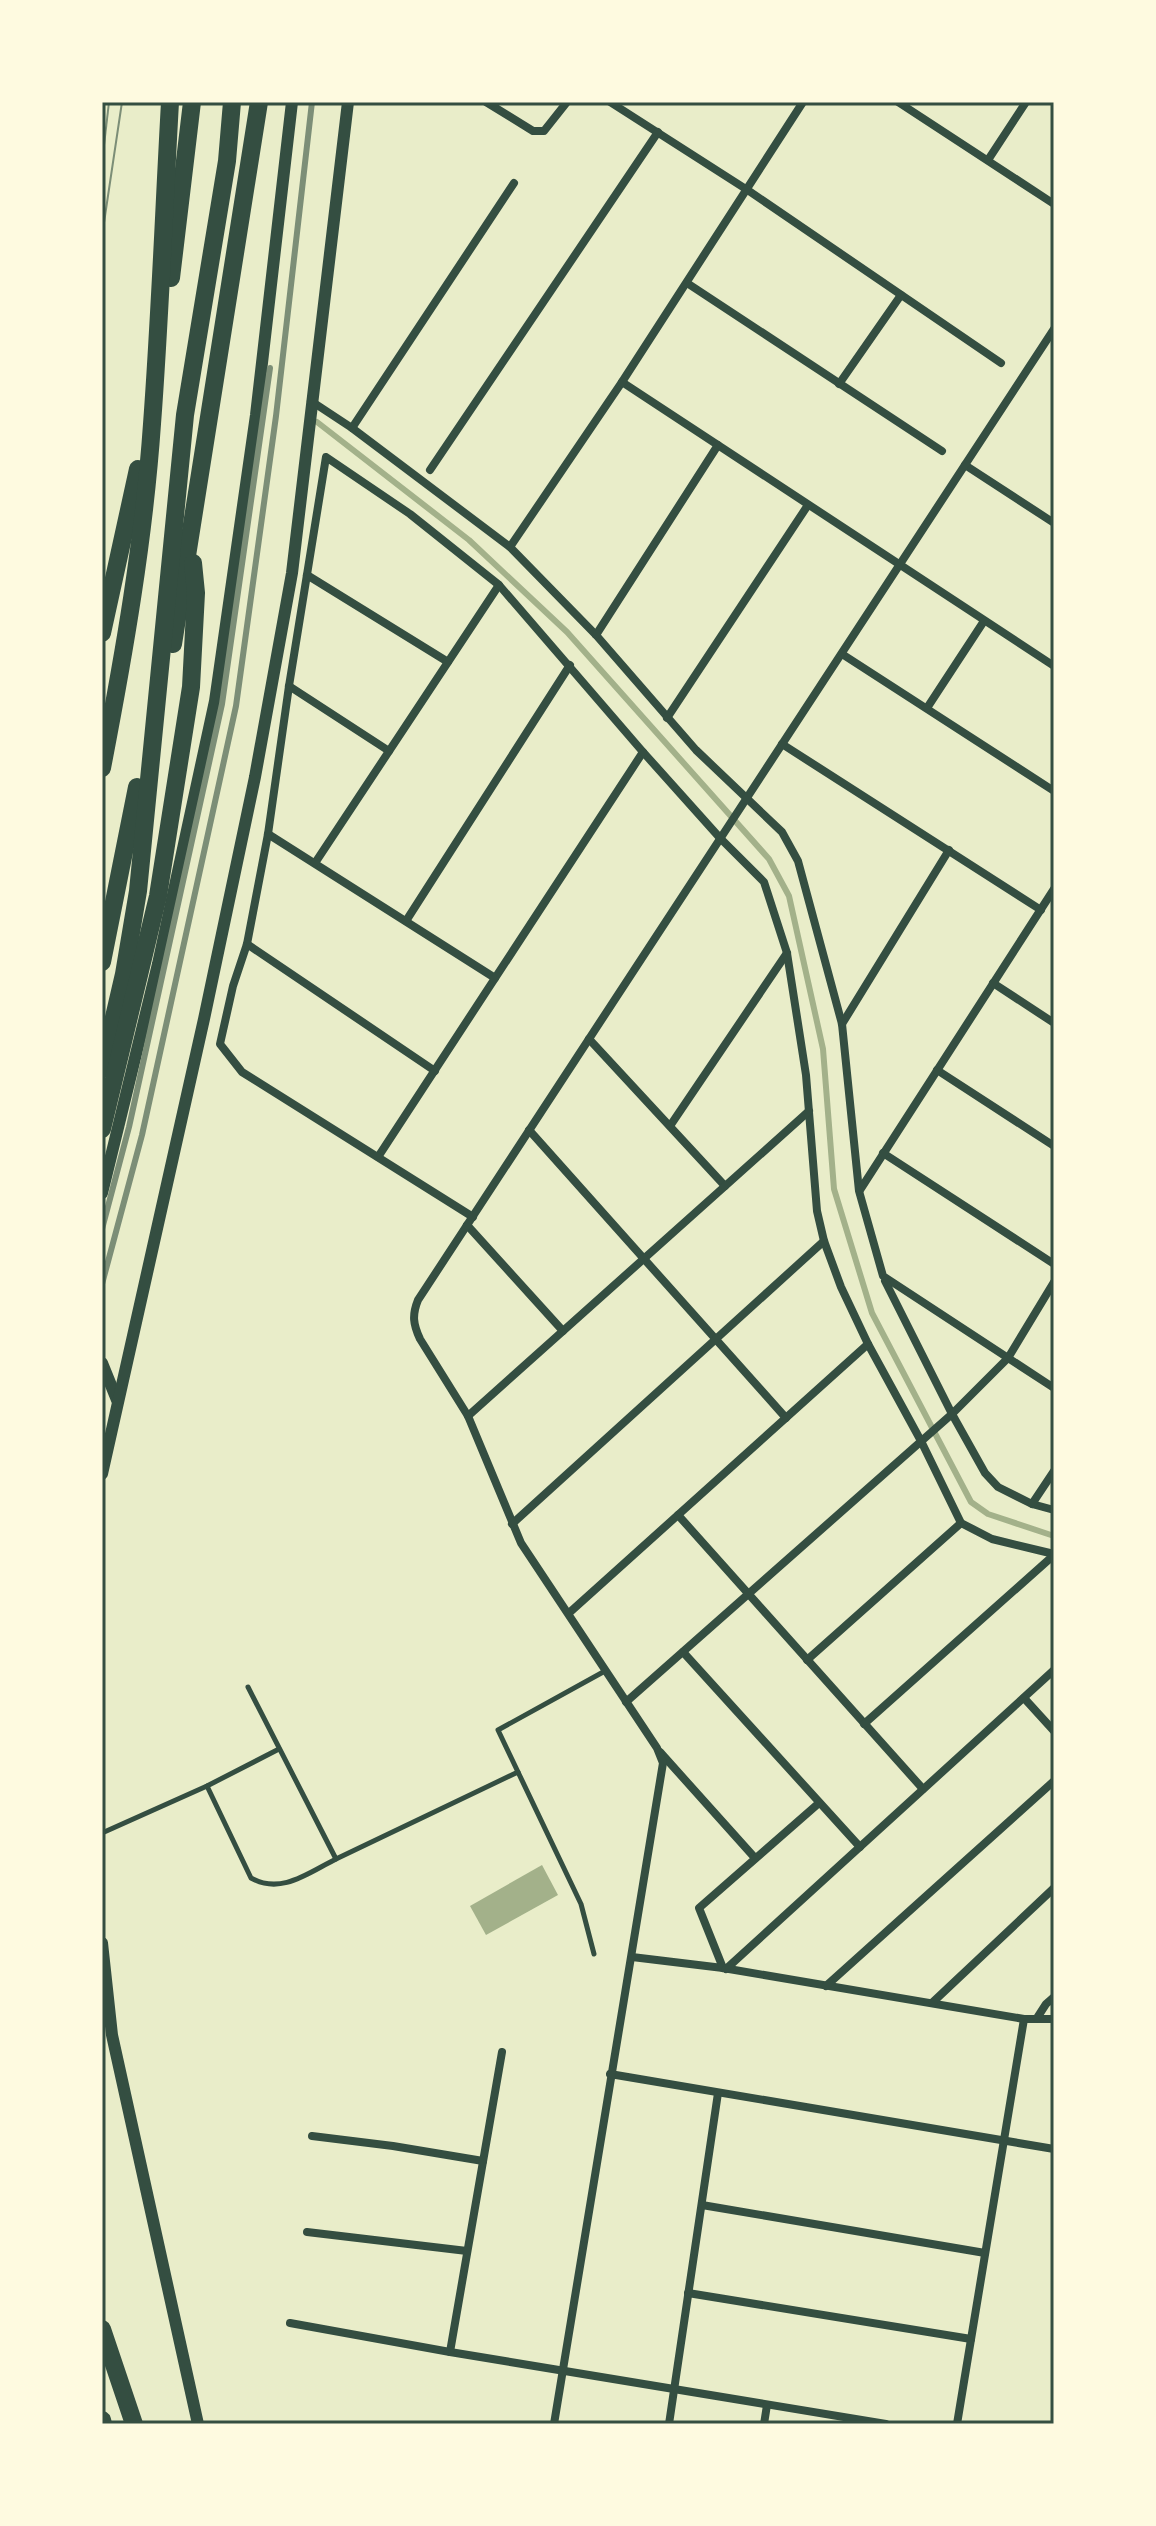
<svg xmlns="http://www.w3.org/2000/svg" width="1156" height="2526" viewBox="0 0 1156 2526" font-family="'Sofia Sans Condensed',sans-serif">
  <style>
    .water { fill: #a3b18a }
    .lines { fill: none; stroke-linecap: round; stroke-linejoin: round }
    .stream { stroke: #a3b18a; stroke-width: 6 }
    .service { stroke: #344e41; stroke-width: 5 }
    .minor { stroke: #344e41; stroke-width: 8 }
    .tertiary { stroke: #344e41; stroke-width: 12 }
    .motorway { stroke: #344e41; stroke-width: 18 }
    .tram { stroke: #7c8e77; stroke-width: 2 }
    .rail { stroke: #7c8e77; stroke-width: 6 }
    .neatline { fill: none; stroke: #344e41; stroke-width: 3 }
  </style>
  <rect width="100%" height="100%" fill="#e9edc9"/>
  <path class="water" d="M542,1865L558,1895L486,1935L470,1906Z"/>
  <g class="lines">
    <path class="stream" d="M317,422L469,540L567,632L769,859L789,896L823,1049L834,1189L872,1313L971,1502L988,1514L1054,1536"/>
    <g class="service">
      <path d="M248,1687L336,1859L518,1772L581,1904L594,1954"/>
      <path d="M518,1772L498,1730L605,1671"/>
      <path d="M207,1786L251,1878C281,1895 308,1873 336,1859"/>
      <path d="M102,1833L207,1786L279,1749"/>
    </g>
    <g class="minor">
      <path d="M486,102L533,131H544L567,102"/>
      <path d="M610,102L749,191L1001,363"/>
      <path d="M898,102L1054,204"/>
      <path d="M988,160L1026,102"/>
      <path d="M687,283L942,451"/>
      <path d="M622,382L1054,666"/>
      <path d="M839,384L901,295"/>
      <path d="M311,401L352,428L510,547L596,635L696,750L782,832L798,861L842,1024L859,1191L883,1276L1054,1388"/>
      <path d="M352,428L514,183"/>
      <path d="M965,465L1054,523"/>
      <path d="M430,470L658,132"/>
      <path d="M510,547L622,382L803,102"/>
      <path d="M307,575L448,662"/>
      <path d="M596,635L718,445"/>
      <path d="M842,654L1054,791"/>
      <path d="M289,686L389,751"/>
      <path d="M927,708L984,621"/>
      <path d="M667,718L808,505"/>
      <path d="M782,744L1041,910"/>
      <path d="M268,834L495,978"/>
      <path d="M315,863L499,585"/>
      <path d="M406,921L570,665"/>
      <path d="M247,944L435,1071"/>
      <path d="M993,983L1054,1023"/>
      <path d="M842,1024L949,850"/>
      <path d="M589,1039L725,1186"/>
      <path d="M937,1070L1054,1146"/>
      <path d="M670,1126L787,953"/>
      <path d="M529,1130L786,1418"/>
      <path d="M883,1153L1054,1264"/>
      <path d="M378,1157L643,752"/>
      <path d="M860,1190L1054,889"/>
      <path d="M473,1217L242,1072L220,1044L233,986L247,944L268,834L289,686L326,457L410,514L499,585L643,752L720,838L764,882L787,953L806,1075L817,1211L824,1241L841,1287L868,1344L921,1441L961,1523L992,1539L1054,1554"/>
      <path d="M467,1225L563,1331"/>
      <path d="M885,1281L952,1414L985,1473L998,1487L1032,1504L1054,1510"/>
      <path d="M468,1416L809,1111"/>
      <path d="M1032,1504L1054,1471"/>
      <path d="M678,1515L923,1789"/>
      <path d="M512,1524L824,1241"/>
      <path d="M569,1613L868,1344"/>
      <path d="M683,1652L860,1847"/>
      <path d="M807,1660L961,1523"/>
      <path d="M1024,1698L1054,1731"/>
      <path d="M626,1702L952,1414L1008,1358L1054,1282"/>
      <path d="M864,1724L1054,1555"/>
      <path d="M660,1752L755,1858"/>
      <path d="M632,1957L723,1968L1024,2019H1054"/>
      <path d="M723,1968L699,1908L819,1803"/>
      <path d="M726,1969L1054,1670"/>
      <path d="M826,1986L1054,1781"/>
      <path d="M933,2002L1054,1888"/>
      <path d="M1037,2018L1046,2004L1054,1997"/>
      <path d="M610,2074L1054,2149"/>
      <path d="M312,2136L393,2146L483,2161"/>
      <path d="M702,2205L985,2253"/>
      <path d="M307,2232L467,2251"/>
      <path d="M688,2293L971,2339"/>
      <path d="M290,2323L450,2352L886,2424"/>
      <path d="M450,2352L502,2052"/>
      <path d="M554,2424L663,1763L657,1748L521,1543L468,1416L420,1339C413,1324 412,1315 418,1300L1054,329"/>
      <path d="M669,2424L718,2093"/>
      <path d="M764,2424L767,2405"/>
      <path d="M957,2424L1024,2019"/>
    </g>
    <g class="tertiary">
      <path d="M102,1193L158,964L215,701L256,415L292,102"/>
      <path d="M102,1363L117,1400"/>
      <path d="M102,1474L204,1019L255,777L292,573L348,102"/>
      <path d="M102,1943L112,2035L198,2424"/>
    </g>
    <g class="motorway">
      <path d="M171,278L192,102"/>
      <path d="M102,633L138,469"/>
      <path d="M173,644L259,102"/>
      <path d="M102,768C124,654 144,540 152,424C160,317 164,209 170,102"/>
      <path d="M102,962L137,787"/>
      <path d="M102,1069L124,974L138,891L185,415L227,161L232,102"/>
      <path d="M102,1129L158,896L191,687L196,593L193,563"/>
      <path d="M102,2329L134,2424"/>
      <path d="M102,2420L103,2424"/>
    </g>
    <g class="tram">
      <path d="M103,154L109,102"/>
      <path d="M102,236L122,102"/>
    </g>
    <g class="rail">
      <path d="M102,1229L129,1127L222,704L270,368"/>
      <path d="M102,1284L142,1135L236,706L276,416L312,102"/>
    </g>
  </g>
  <rect width="1156" height="2526" fill="none" stroke="#fefae0" stroke-width="208"/>
  <rect x="104" y="104" width="948" height="2318" class="neatline"/>
</svg>
